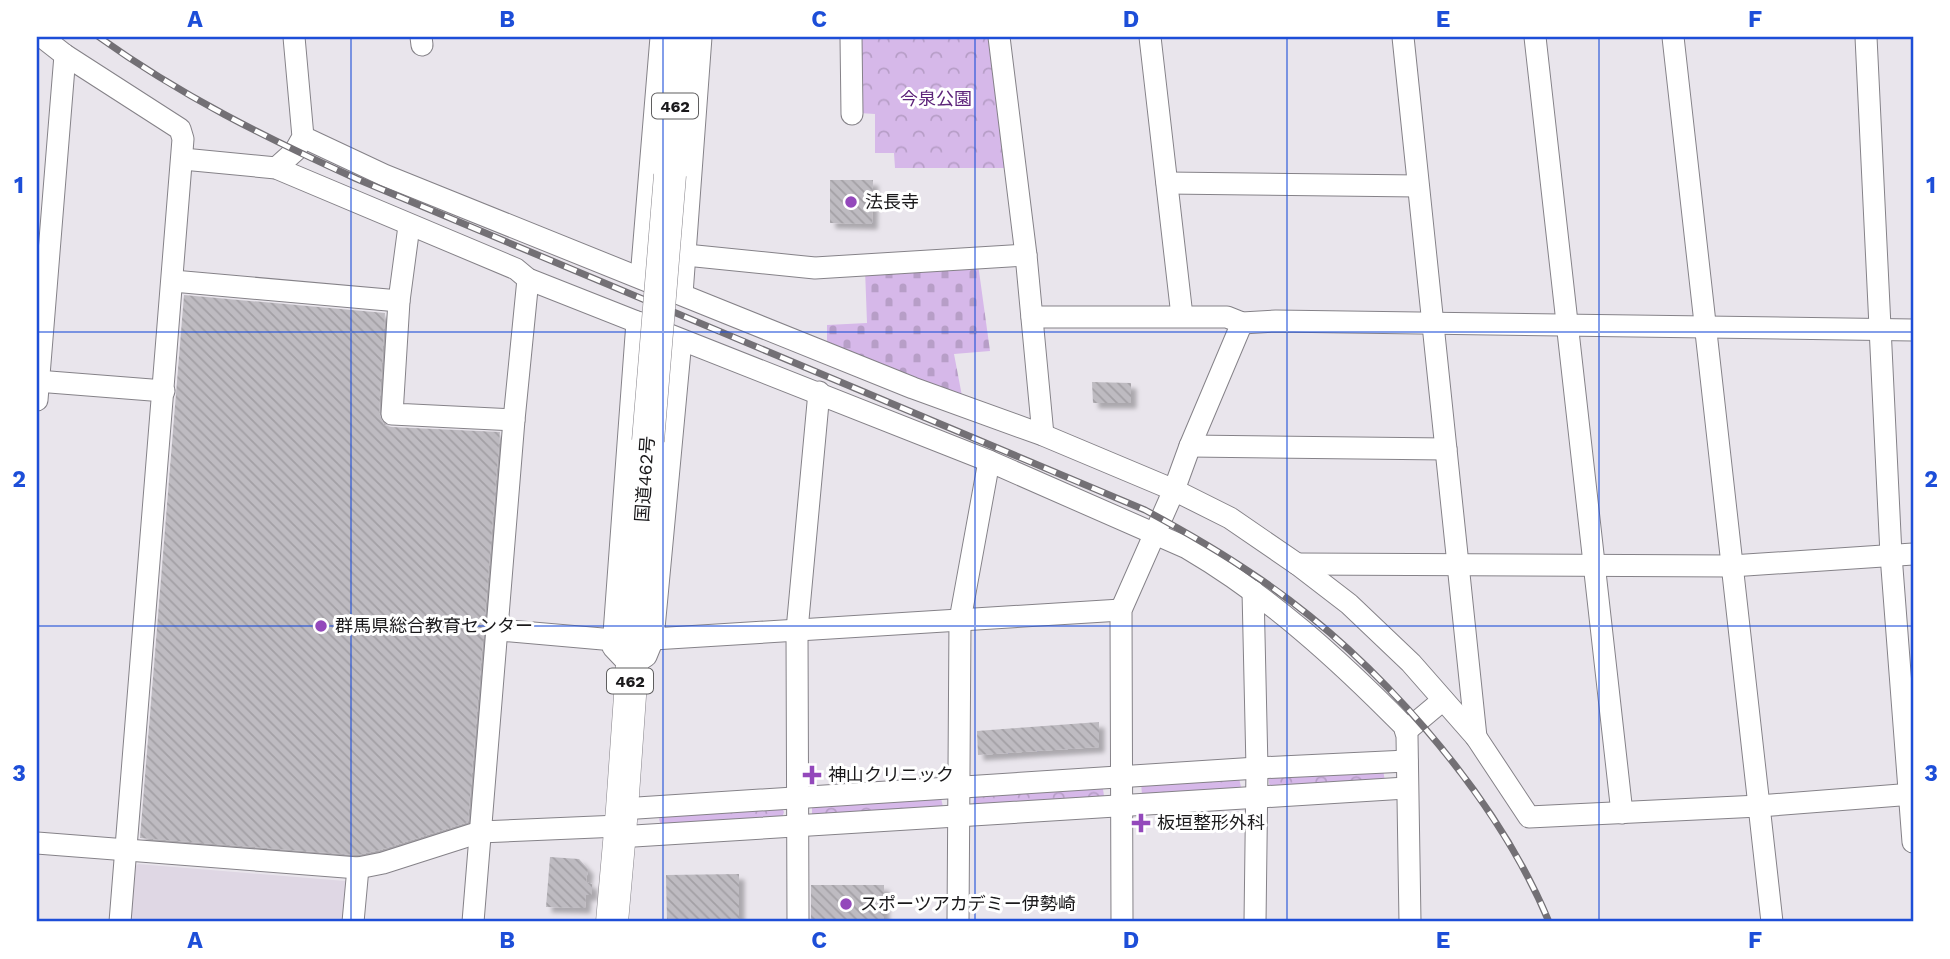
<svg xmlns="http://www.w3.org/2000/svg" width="1950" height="959" viewBox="0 0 1950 959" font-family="'Work Sans','Noto Sans JP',sans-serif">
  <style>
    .built { fill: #dfd7e4 }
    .cemetery { fill: url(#cemetery-stones) }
    .park { fill: url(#park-crowns) }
    .building { fill: url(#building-back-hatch); filter: url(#shadow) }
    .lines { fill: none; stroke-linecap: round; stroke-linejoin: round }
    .minor-casing { stroke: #858288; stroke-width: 23 }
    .highway-casing { stroke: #858288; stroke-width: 33 }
    .minor { stroke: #fff; stroke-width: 21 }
    .highway { stroke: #fff; stroke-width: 32 }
    .rail-casing { stroke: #737075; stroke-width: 7 }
    .rail { stroke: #fff; stroke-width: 4.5; stroke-dasharray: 13; stroke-linecap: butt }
    .highway-bridge-casing { stroke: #858288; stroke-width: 33; stroke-linecap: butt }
    .highway-bridge { stroke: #fff; stroke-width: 32 }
    .grid { fill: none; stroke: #1d4ed8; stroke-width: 2; stroke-opacity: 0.55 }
    .poi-dot { fill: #9348bb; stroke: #fff; stroke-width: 2.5 }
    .labels { text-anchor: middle; stroke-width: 6; stroke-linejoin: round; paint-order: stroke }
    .shield { fill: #fff; stroke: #5f5e5f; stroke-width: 2 }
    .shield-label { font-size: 16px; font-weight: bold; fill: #1a191b }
    .park-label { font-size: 18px; fill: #5c2379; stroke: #fff }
    .poi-label { font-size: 18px; fill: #1a191b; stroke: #fff; text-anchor: start }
    .street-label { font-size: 18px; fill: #1a191b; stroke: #fff }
    .neatline { fill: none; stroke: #1d4ed8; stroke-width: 2.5 }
    .grid-label { font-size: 23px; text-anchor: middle; font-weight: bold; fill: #1d4ed8 }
  </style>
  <defs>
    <pattern id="cemetery-stones" width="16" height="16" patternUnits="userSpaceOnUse" patternTransform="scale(1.75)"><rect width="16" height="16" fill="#d6b8e9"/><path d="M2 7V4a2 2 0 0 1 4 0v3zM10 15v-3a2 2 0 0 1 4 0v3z" fill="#b79ec7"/></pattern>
    <pattern id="park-crowns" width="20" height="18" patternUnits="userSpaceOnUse" patternTransform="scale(1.75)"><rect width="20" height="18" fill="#d6b8e9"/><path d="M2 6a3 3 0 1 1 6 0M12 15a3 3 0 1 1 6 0" fill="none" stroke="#b79ec7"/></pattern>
    <pattern id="building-back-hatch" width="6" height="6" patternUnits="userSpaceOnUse" patternTransform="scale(1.75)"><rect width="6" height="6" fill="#bebbc1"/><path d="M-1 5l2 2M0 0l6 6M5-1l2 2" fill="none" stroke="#a3a0a5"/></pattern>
    <filter id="shadow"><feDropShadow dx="5.5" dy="5.5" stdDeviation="2" flood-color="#0004"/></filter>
  </defs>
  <rect width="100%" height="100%" fill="#e9e5ec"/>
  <path class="built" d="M138,864L345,881L352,887L349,922H127L131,870Z"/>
  <path class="cemetery" d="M978,264L990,351L954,354L962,396L827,343V325L867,323L865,269Z"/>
  <g class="park">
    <path d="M860,37H987L991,41L1006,168H895L894,153H875V114L859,113Z"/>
    <path d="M1383,770L1385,781L1270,789L1268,775Z"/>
    <path d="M1239,778L1241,787L1236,793L1142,795L1141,783Z"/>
    <path d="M1100,785L1103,789L1104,796L973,806L975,793Z"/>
    <path d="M941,798L943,807L812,815V806Z"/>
    <path d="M782,808L784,812L782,818L661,826L659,819L662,813Z"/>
  </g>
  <g class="building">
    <path d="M830,180H873L872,224L830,223Z"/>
    <path d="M184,295L385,313L379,413L384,425L391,427L500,432L468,822L380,850L357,855L140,838Z"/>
    <path d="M1092,382L1131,383V403H1093Z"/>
    <path d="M1099,722V747L978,755L977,731Z"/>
    <path d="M550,857L579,859L588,869L586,882L592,884V895H586L585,908L546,907Z"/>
    <path d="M739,874V922H667L666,875Z"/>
    <rect x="811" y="885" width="73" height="37"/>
  </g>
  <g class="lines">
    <defs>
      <g id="minor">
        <path d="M42,37L65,55L180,129L183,139L120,922"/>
        <path d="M421,37L422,45"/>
        <path d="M851,37L852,114"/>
        <path d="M999,37L1026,255L1043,435"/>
        <path d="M1150,37L1182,316"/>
        <path d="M1403,37L1476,737"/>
        <path d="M1535,37L1622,813"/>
        <path d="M1673,37L1772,922"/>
        <path d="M1866,37L1891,555L1913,842"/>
        <path d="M303,137L384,175L913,388L1043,435L1174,490L1230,518L1297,564L1349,604L1411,663L1476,737L1529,817L1759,806L1913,794"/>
        <path d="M183,159L276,168L516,269L528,279L989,461L1187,548C1269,596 1338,659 1404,726L1407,736L1410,922"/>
        <path d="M276,168L295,151L303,137L294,37"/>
        <path d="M1167,183L1418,186"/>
        <path d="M409,226L399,301L392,414L514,420"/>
        <path d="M686,255L815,268L1026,255"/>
        <path d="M641,278L661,37"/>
        <path d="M173,281L399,301"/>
        <path d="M682,294L701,37"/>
        <path d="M1032,317H1227L1242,323L1276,321L1913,330"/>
        <path d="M637,322L613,647L631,666L646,656L653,639L681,340"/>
        <path d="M37,381L164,391"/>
        <path d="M37,400L65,55"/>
        <path d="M1190,446L1446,449"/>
        <path d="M1297,564L1731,566L1913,554"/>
        <path d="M1253,591L1257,768L1255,922"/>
        <path d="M499,630L614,640"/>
        <path d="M653,639L1121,610"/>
        <path d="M1406,731L1443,700"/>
        <path d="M622,809L1257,768L1407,761"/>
        <path d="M618,837L1406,788"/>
        <path d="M37,843L358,868L383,863L480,832L619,826"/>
        <path d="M353,922L358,868"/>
        <path d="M473,922L514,420L528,279"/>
        <path d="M798,922L797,630L819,392"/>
        <path d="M958,922L960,620L989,461"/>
        <path d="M1122,922L1121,610L1174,490L1190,446L1242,323"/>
      </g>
      <g id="highway">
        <path d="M670,175L681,37"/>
        <path d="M612,922L622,809L648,441"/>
      </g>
    </defs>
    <use href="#minor" class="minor-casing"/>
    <use href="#highway" class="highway-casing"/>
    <use href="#minor" class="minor"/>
    <use href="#highway" class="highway"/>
    <defs>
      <path id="rail" d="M99,37C180,95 266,138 357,179L1145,510C1182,530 1219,551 1254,575C1372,653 1495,792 1549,922"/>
    </defs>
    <use href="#rail" class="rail-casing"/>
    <use href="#rail" class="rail"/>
    <defs>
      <path id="highway-bridge" d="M648,441L670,175"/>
    </defs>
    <use href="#highway-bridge" class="highway-bridge-casing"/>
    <use href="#highway-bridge" class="highway-bridge"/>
  </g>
  <path class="grid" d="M351,37V922M663,37V922M975,37V922M1287,37V922M1599,37V922M37,332H1913M37,626H1913"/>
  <g class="poi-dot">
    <circle cx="851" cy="202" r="7"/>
    <circle cx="321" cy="626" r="7"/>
    <path d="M808.5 764.5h7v7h7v7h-7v7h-7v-7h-7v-7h7z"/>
    <path d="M1137.5 812.5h7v7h7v7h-7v7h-7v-7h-7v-7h7z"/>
    <circle cx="846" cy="904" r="7"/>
  </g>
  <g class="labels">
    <g class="shield">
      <rect x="652" y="93.5" width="46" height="25" rx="5"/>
      <rect x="607" y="668.5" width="46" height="25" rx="5"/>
    </g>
    <g class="shield-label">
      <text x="675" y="112">462</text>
      <text x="630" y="687">462</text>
    </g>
    <g class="park-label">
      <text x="936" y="105">今泉公園</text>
    </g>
    <g class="poi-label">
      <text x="865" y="208">法長寺</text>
      <text x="335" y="632">群馬県総合教育センター</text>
      <text x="828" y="781">神山クリニック</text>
      <text x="1157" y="829">板垣整形外科</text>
      <text x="860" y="910">スポーツアカデミー伊勢崎</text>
    </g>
    <g class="street-label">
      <text transform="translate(645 479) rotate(-86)" y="6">国道462号</text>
    </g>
  </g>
  <rect width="1950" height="959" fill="none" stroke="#ffffff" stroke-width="77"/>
  <rect x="38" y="38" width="1874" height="882" class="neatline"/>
  <g class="grid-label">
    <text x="195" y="27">A</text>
    <text x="507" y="27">B</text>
    <text x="819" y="27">C</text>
    <text x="1131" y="27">D</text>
    <text x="1443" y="27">E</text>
    <text x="1755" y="27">F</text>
    <text x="19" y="193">1</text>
    <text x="1931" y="193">1</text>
    <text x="19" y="487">2</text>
    <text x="1931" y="487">2</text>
    <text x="19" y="781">3</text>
    <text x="1931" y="781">3</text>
    <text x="195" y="948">A</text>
    <text x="507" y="948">B</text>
    <text x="819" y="948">C</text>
    <text x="1131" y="948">D</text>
    <text x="1443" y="948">E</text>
    <text x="1755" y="948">F</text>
  </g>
</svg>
